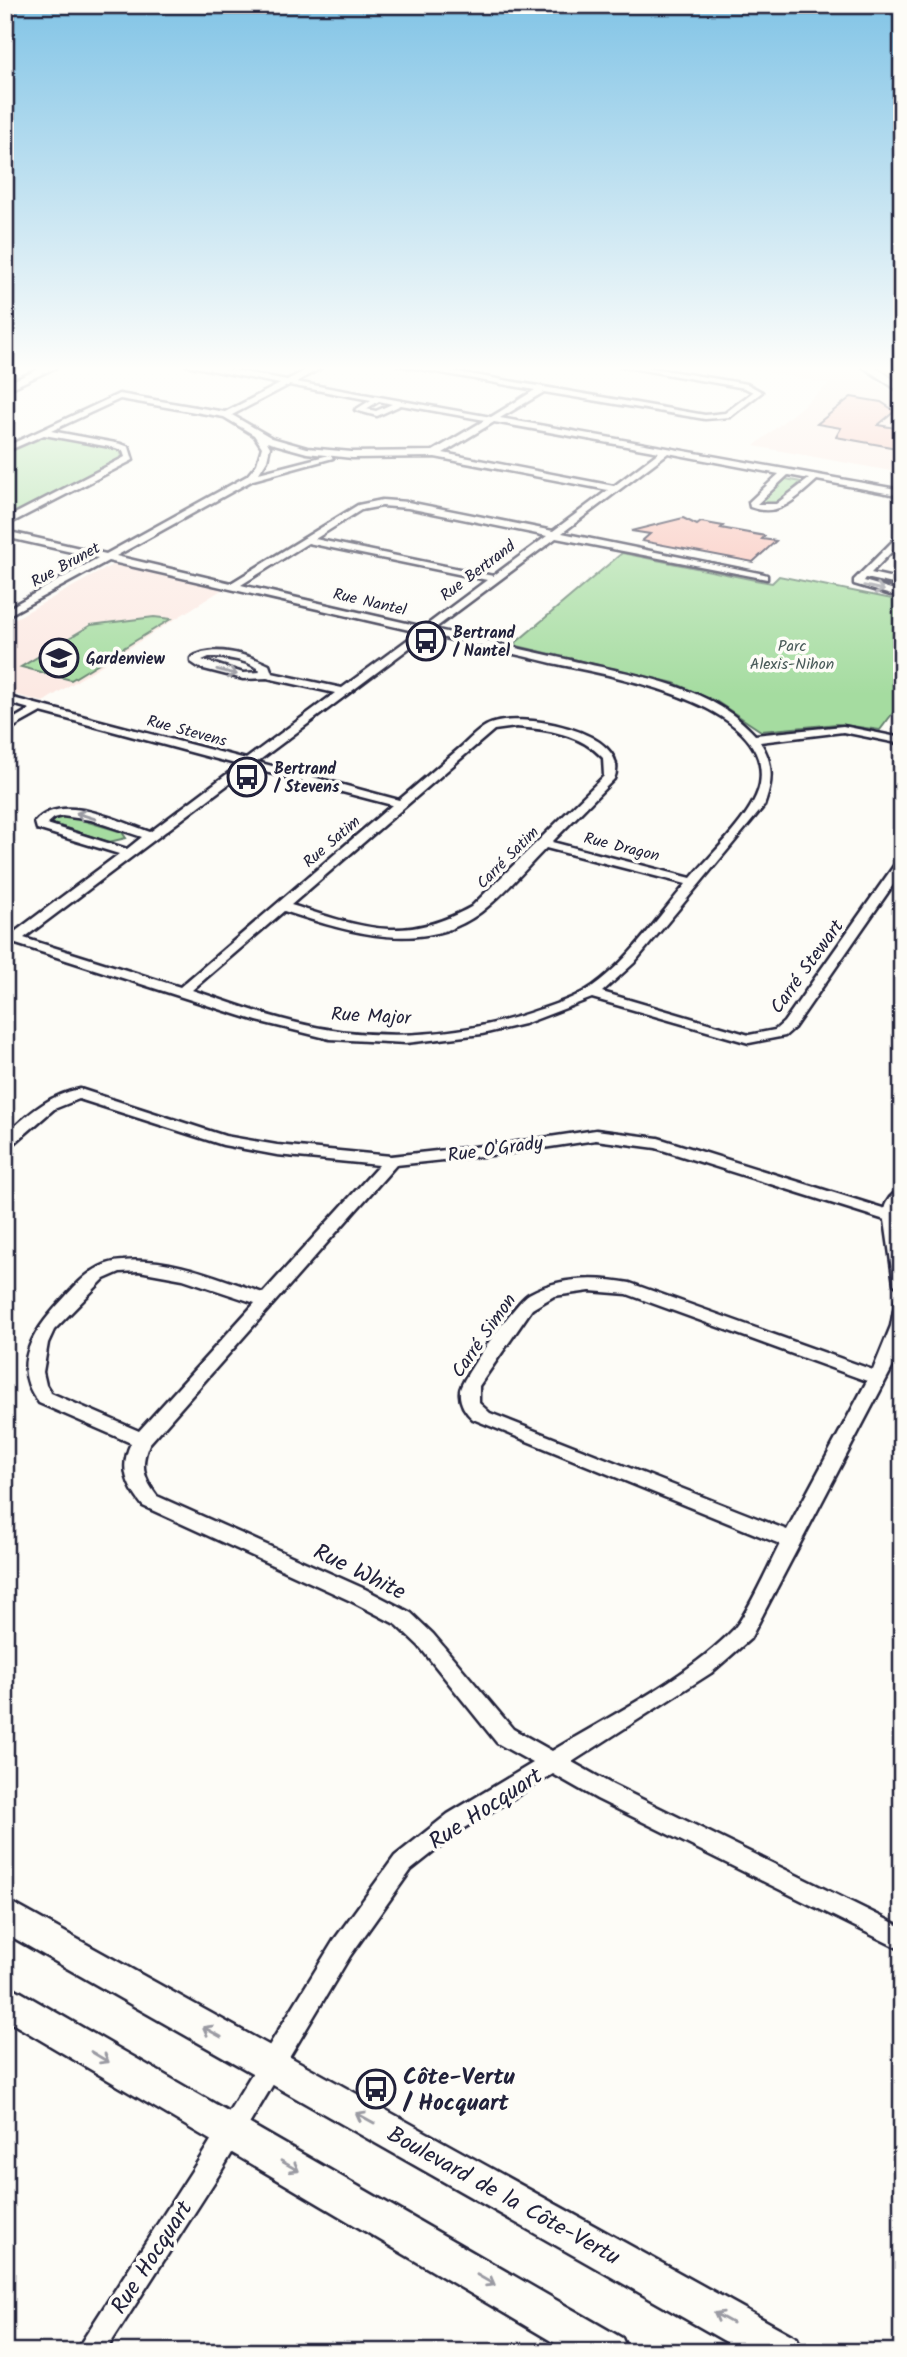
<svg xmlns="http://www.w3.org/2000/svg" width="907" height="2357" viewBox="0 0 907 2357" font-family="Kalam,sans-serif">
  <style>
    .built { fill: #fce9e3 }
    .green { fill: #a5dca0; stroke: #647f6e; stroke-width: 2 }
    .building { fill: #f9beb4; stroke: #22223b; stroke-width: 2 }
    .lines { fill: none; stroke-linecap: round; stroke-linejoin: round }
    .minor-casing { stroke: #22223b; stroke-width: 5 }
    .tertiary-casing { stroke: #22223b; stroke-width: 5 }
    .secondary-casing { stroke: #22223b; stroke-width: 5 }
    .motorway-casing { stroke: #22223b; stroke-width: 5 }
    .minor { fill: #fdfcf7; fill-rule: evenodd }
    .tertiary { fill: #fdfcf7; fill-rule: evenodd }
    .secondary { fill: #fdfcf7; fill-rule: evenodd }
    .motorway { fill: #fdde96; fill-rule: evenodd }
    .oneway { stroke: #9a9aa2 }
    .labels { text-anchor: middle; stroke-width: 7; stroke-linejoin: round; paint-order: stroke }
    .far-street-label { font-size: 16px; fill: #22223b; stroke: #fdfcf7 }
    .far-poi-label { font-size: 16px; font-weight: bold; fill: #22223b; stroke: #fdfcf7; text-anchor: start }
    .far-park-label { font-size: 16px; fill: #495a59; stroke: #fdfcf7 }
    .street-label { font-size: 19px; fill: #22223b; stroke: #fdfcf7 }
    .near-street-label { font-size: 23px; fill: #22223b; stroke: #fdfcf7 }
    .near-poi-label { font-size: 23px; font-weight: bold; fill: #22223b; stroke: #fdfcf7; text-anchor: start }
  </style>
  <rect width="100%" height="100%" fill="#fdfcf7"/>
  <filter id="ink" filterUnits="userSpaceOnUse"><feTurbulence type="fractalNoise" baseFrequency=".0143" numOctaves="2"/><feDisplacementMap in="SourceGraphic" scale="14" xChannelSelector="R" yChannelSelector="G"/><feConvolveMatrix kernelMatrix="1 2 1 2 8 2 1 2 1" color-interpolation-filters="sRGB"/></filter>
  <g filter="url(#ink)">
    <g class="built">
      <path d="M733,365H852L902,399V473L754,446L829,384Z"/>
      <path d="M114,564L223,589L43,702L5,692V624Z"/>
    </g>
    <g class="green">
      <path d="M46,436L114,449L120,451L123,458L5,519V454Z"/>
      <path d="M786,479L801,482L777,505L759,503Z"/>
      <path d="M622,553L755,580L772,583L779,576L902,601V701L880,730L837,724L761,731L717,702L674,683L513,645Z"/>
      <path d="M154,617L171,619L71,680L21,667L91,625Z"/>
      <path d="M68,816L122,832L126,838L109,842L50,823L56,817Z"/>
    </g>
    <g class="building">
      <path d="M851,397L881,402L895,411L878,425L902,429V449L836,437L841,428L817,424Z"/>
      <path d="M683,518L697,525L701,522L723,526L721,528L765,536L762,539L776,541L753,562L642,541L650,534L631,531Z"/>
    </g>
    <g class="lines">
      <defs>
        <g id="minor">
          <path d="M186,365H204L287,380L316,365H326L296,382L491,417L535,390L398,365H417L705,415L725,413L753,392L745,388L614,365H634L747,384L762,392L730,417L705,419L544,392L500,418L902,490V496L817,480C796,498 780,518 750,507L749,502L779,474L668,453L562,533L764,574L767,575V579L556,538L434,629C479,640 525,650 570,660C632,675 710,684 755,735L843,726L902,738V744L843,732L760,742C774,763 773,782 764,806L634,963L602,992L749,1035L775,1030L784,1022L898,860L902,859V872L794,1028L785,1036L749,1043L592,998L524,1024L482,1034L406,1043L330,1039L257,1021L16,944L5,945V932L12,934L119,854L37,829L35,822C62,792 118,821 150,832L239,765L41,712L5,732V724L30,709L5,702V696L246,759L335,693L267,678L243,679L200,668L191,662V658C213,644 247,654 269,665L272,673L342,688L418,632L108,561L5,617V610L98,558L5,537V531L106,554L247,476L257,464L262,447L254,435L224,417L120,399L51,431L121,444L129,447L133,460L5,526V519L125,457L123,451L116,448L44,435L5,452V447L119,394L225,412L280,384ZM289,385L371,400L355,410L377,416L401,405L485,420L433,451L352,452L307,448L272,438L232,415ZM379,401L392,404L376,411L366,409ZM494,422L659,452L614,486L443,453ZM267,442L307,453L352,458L435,457L608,490L553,531L408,502L382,500L358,505L231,583L116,556L253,480L333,458L329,455L259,473L267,460L270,447ZM788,475L809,479L776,504H757ZM382,506L408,508L547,536L493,576L315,539L361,510ZM308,543L487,580L424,627L241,585ZM428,634C469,644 511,653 552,663C607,675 774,702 760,784C754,815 712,853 691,878L552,842L614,779C634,731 516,709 486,726C477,731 469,740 461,747C440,765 420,782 399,800L257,762ZM209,657C224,657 252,660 261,672L243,673L202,660ZM516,727C547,729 581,734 603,758L604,776L471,907C402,945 362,927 291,905L494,730ZM250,768L392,805L180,987L24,938ZM62,816L91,820L142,837L127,849L47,824L54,818ZM546,848L686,884C657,918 630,960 593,986C574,999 550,1006 529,1013C455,1038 370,1042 293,1022C259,1014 226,1001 192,990L284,911C346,931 422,957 481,912C505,894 525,869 546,848Z"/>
          <path d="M902,532V541L871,573L902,580V586L866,578L864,581L891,589L902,588V594L891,595L854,584V580Z"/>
          <path d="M80,1089L225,1136L277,1145L391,1156L510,1143L596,1130L658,1138L902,1214V1290L894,1284L885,1220L656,1148L596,1140L510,1153L396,1165L149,1444C140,1464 143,1478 157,1496L365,1589L411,1613L433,1634L513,1729L552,1751C611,1715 686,1679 734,1629C748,1613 769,1565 780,1544L473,1419C465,1412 459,1402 460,1391C461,1378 517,1301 529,1294C559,1277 597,1277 630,1283L873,1370L891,1326L896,1299L902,1297L900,1353L750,1639L711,1673L572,1762L613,1785L902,1927V1950L597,1799L553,1774L464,1828L411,1870L350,1956L220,2173L105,2352H75L202,2155L334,1940L395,1856L448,1814L533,1763L497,1743L419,1646L397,1625L351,1601L143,1506C127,1486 119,1468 131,1443L39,1403C7,1362 38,1326 66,1296C82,1278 98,1262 123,1261C172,1257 218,1278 263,1293L379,1165L277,1155L223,1145L79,1099L54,1109L10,1147L5,1149V1135C29,1114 48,1095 80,1089ZM139,1271L183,1279L255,1303L139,1431L51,1393L46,1385L43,1372L48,1343L54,1330L104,1279L120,1272ZM590,1291L627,1294L867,1381L787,1530L490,1413L479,1403V1386L532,1309L554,1296Z"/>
        </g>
        <g id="tertiary">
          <path d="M49,365H61L5,391V384Z"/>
          <path d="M902,1190V1219L893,1223L886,1222C879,1210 889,1193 902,1190Z"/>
        </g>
        <g id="secondary">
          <path d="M860,365H873L902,385V393Z"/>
          <path d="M5,1899L797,2338L803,2352H744L5,1933Z"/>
          <path d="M5,1983L622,2338L628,2352H570L5,2019Z"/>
        </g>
        <path id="motorway" d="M876,365H892L902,373V384Z"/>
      </defs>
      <use href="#minor" class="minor-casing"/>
      <use href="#tertiary" class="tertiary-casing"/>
      <use href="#secondary" class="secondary-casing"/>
      <use href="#motorway" class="motorway-casing"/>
      <use href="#minor" class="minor"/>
      <use href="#tertiary" class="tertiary"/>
      <use href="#secondary" class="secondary"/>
      <use href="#motorway" class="motorway"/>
    </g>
    <defs><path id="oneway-shaft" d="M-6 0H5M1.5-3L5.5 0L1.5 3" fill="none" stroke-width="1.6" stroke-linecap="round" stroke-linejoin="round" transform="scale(1.75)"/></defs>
    <g class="oneway">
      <use href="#oneway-shaft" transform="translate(874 588) rotate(13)"/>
      <use href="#oneway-shaft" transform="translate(227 672) rotate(14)"/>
      <use href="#oneway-shaft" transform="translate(86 816) rotate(-163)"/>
      <use href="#oneway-shaft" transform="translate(212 2032) rotate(-151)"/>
      <use href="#oneway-shaft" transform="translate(100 2057) rotate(31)"/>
      <use href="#oneway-shaft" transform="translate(365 2118) rotate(-151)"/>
      <use href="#oneway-shaft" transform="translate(290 2166) rotate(30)"/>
      <use href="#oneway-shaft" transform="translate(486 2280) rotate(30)"/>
      <use href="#oneway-shaft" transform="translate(723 2318) rotate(-151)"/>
    </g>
  </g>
  <linearGradient id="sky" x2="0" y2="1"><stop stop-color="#82c4e6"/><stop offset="0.53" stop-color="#fefefb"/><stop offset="1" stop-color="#fefefb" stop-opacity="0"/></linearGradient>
  <rect width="907" height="695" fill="url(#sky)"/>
  <defs>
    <symbol id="bus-ring" viewBox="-11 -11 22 22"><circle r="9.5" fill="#fdfcf7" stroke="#22223b" stroke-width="1.5"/><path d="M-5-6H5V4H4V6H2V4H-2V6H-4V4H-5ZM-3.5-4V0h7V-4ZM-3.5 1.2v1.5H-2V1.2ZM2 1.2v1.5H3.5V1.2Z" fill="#22223b"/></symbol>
    <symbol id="school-ring" viewBox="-11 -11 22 22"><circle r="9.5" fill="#fdfcf7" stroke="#22223b" stroke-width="1.5"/><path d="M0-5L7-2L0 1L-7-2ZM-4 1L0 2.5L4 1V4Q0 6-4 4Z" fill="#22223b"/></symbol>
  </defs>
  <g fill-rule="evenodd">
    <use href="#bus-ring" x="404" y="619" width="44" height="44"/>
    <use href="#school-ring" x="37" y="636" width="44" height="44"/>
    <use href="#bus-ring" x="225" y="755" width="44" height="44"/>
    <use href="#bus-ring" x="354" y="2067" width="44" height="44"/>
  </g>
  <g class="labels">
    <g class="far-street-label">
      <text transform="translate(65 564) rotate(-29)" y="6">Rue Brunet</text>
      <text transform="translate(477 570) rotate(-37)" y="6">Rue Bertrand</text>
      <text transform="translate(370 601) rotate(13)" y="6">Rue Nantel</text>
      <text transform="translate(187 730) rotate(15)" y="6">Rue Stevens</text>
      <text transform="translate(331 841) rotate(-41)" y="6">Rue Satim</text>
      <text transform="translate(622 846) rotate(14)" y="6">Rue Dragon</text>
      <text transform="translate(507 857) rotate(-45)" y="6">Carré Satim</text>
    </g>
    <g class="far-poi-label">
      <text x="453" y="638">Bertrand<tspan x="453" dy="18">/ Nantel</tspan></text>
      <text x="86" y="664">Gardenview</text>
      <text x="274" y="774">Bertrand<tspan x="274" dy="18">/ Stevens</tspan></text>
    </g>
    <g class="far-park-label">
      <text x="792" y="651">Parc<tspan x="792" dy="18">Alexis-Nihon</tspan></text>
    </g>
    <g class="street-label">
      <text transform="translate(806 966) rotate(-54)" y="7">Carré Stewart</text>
      <text transform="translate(371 1015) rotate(3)" y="7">Rue Major</text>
      <text transform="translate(495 1148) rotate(-8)" y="7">Rue O'Grady</text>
      <text transform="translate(483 1335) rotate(-55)" y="7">Carré Simon</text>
    </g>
    <g class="near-street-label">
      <text transform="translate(360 1571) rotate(26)" y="8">Rue White</text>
      <text transform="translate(485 1808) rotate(-33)" y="8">Rue Hocquart</text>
      <text transform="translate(504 2195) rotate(29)" y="8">Boulevard de la Côte-Vertu</text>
      <text transform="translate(151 2257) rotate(-57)" y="8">Rue Hocquart</text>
    </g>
    <g class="near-poi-label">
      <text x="403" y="2084">Côte-Vertu<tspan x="403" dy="26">/ Hocquart</tspan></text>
    </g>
  </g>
  <rect width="907" height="2357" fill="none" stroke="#fdfcf7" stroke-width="28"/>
  <rect x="14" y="14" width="879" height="2329" fill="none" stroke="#22223b" stroke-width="2.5" filter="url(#ink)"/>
</svg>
